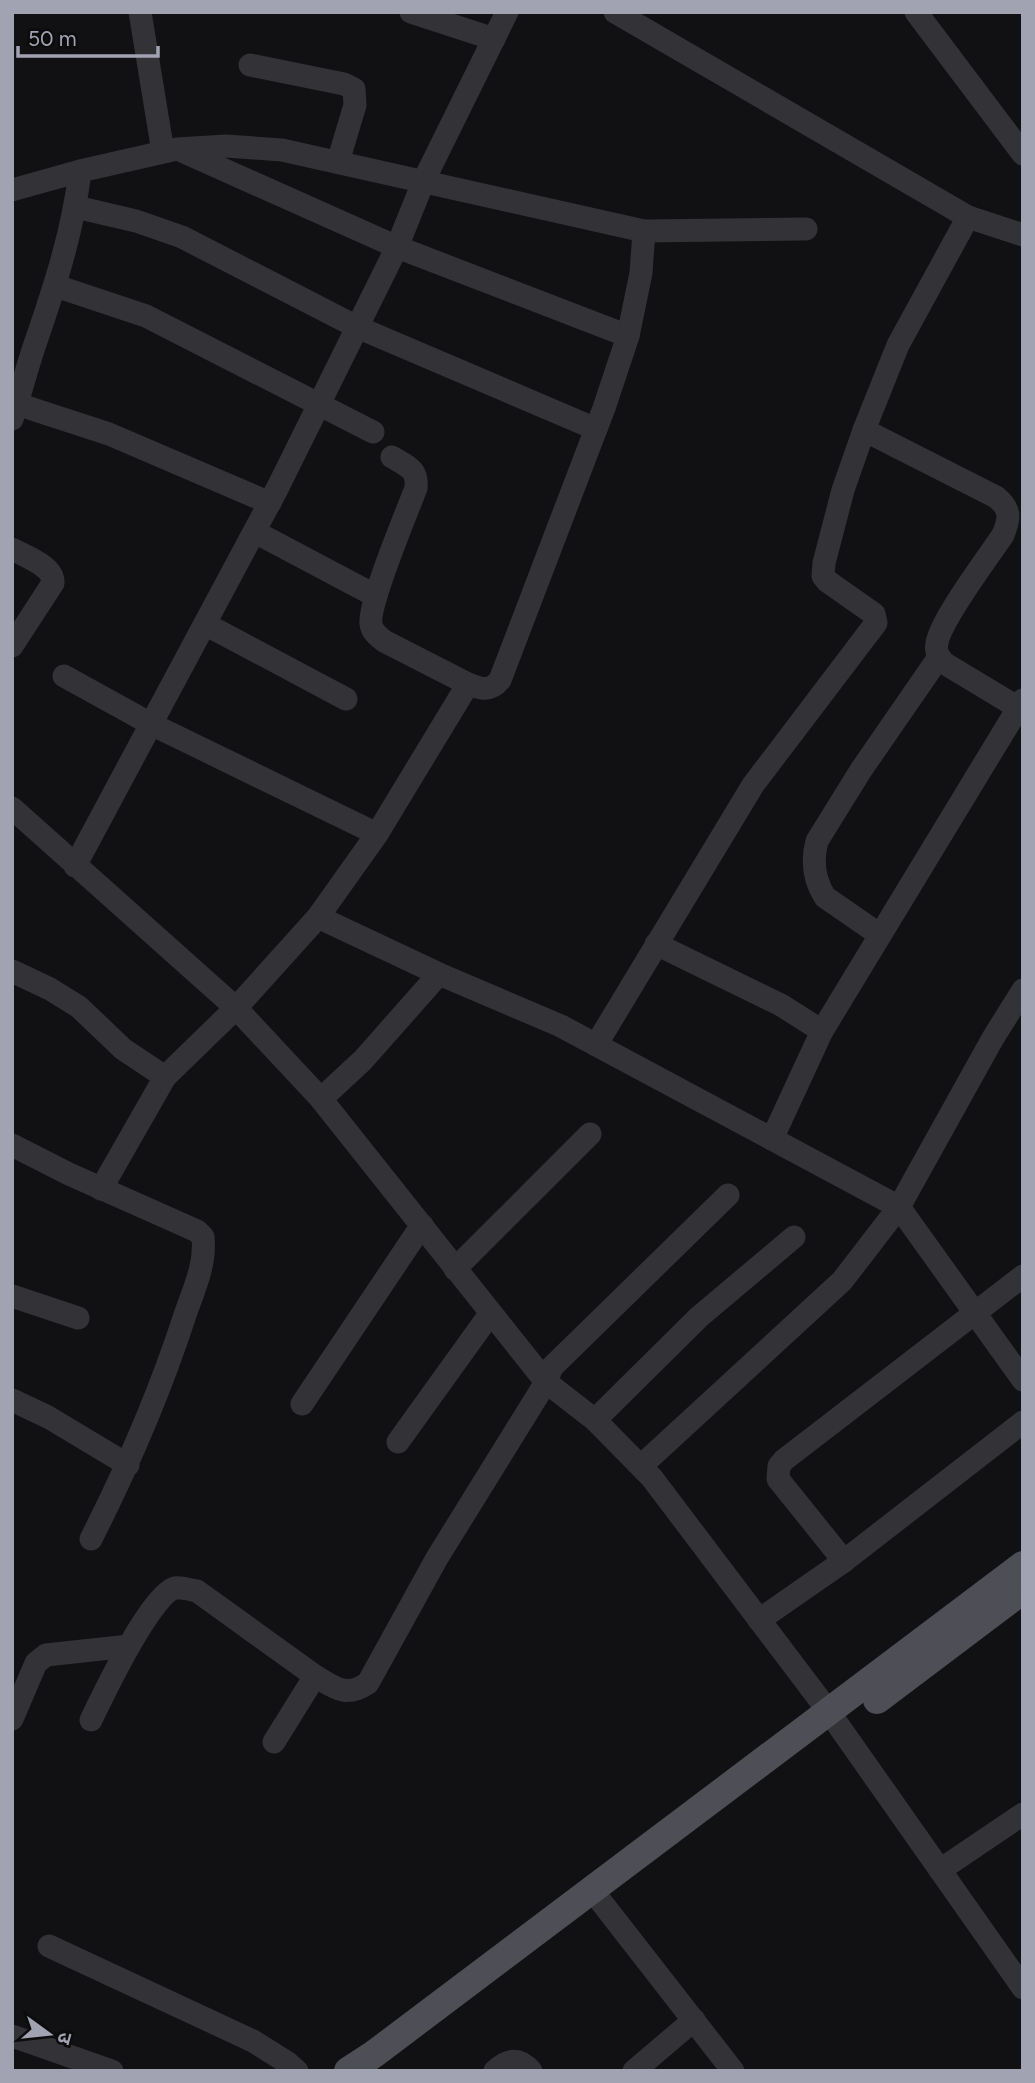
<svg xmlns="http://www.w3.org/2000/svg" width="1035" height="2083" viewBox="0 0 1035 2083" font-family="Figtree,'Noto Sans Devanagari',sans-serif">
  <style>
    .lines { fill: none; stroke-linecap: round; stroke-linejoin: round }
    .minor { stroke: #323237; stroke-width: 23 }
    .major { stroke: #4e4e56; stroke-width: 28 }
  </style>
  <rect width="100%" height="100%" fill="#111012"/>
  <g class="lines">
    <g class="minor">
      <path d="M140,12L163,152"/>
      <path d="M411,12L494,39"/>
      <path d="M615,12L968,217L1023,235"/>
      <path d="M916,12L1023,154"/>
      <path d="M250,65L344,84L354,89L355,105L338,162"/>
      <path d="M182,151L397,247L628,336"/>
      <path d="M12,190L80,171L177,149L226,146L282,150L644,231L806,229"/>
      <path d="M76,207L136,221L182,237L357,327L596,429"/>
      <path d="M56,286L146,316L373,432"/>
      <path d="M17,404L109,434L270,503"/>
      <path d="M12,419C20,395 26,371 34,347C54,289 73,232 80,171"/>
      <path d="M864,430L996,497C1011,509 1010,518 1003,535C988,557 940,621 937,643C935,652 939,657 944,663L1017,707"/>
      <path d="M392,457C407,466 418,469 416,488C407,512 368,604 371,624C372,632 378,636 384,641L468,684C481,689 490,692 500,680L604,408L628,336L641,273L644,231"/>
      <path d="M255,532L376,596"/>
      <path d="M12,549C26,557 54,566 53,583L12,646"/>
      <path d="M205,624L346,699"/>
      <path d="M64,676L151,724L377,834"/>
      <path d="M12,808L236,1008L321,1099L546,1382L595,1420L652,1478L829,1712L1023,1988"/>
      <path d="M75,866L277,489L397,247L424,180L507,12"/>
      <path d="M318,917L439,974L561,1026L899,1207L1023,1380"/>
      <path d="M880,935L825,897C814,880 812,860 817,841L861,770L939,657"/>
      <path d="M656,944L781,1005L822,1031"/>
      <path d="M12,971L50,989L79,1007L123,1049L165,1077"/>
      <path d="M596,1045L753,785L876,623L874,614L827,581L823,576L824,563L843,490L864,430L898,345L968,217"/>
      <path d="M321,1099L363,1060L439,974"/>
      <path d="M772,1139L822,1031L1023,700"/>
      <path d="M12,1145L69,1174L197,1231L203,1237C206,1264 194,1289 185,1315C160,1392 128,1466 91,1539"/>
      <path d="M101,1189L165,1077L236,1008L318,917L377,834L468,684"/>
      <path d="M455,1269L590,1134"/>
      <path d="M12,1296L78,1318"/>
      <path d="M12,1400L48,1417L128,1465"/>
      <path d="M302,1404L422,1225"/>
      <path d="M595,1420L699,1317L794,1237"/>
      <path d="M398,1442L490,1314"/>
      <path d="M641,1466L842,1281L899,1207L993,1038L1023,990"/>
      <path d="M844,1561L1023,1422"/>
      <path d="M759,1620L844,1561L778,1479L779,1466L784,1460L1023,1276"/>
      <path d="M12,1719L36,1663L46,1655L129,1646"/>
      <path d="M91,1720C103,1695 151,1594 175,1588C182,1587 190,1590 197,1591L315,1676C335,1688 346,1698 368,1683L437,1558L546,1382L552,1367L728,1195"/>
      <path d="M274,1742L315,1676"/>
      <path d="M940,1870L1023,1814"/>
      <path d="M592,1890L733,2071"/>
      <path d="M49,1946L253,2041L288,2063L297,2071"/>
      <path d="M12,2036L112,2071"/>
      <path d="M495,2071C508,2059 519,2057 531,2071"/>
      <path d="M634,2071L694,2020"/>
    </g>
    <g class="major">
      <path d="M877,1700L1023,1590"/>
      <path d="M348,2071L374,2054L1023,1565"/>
    </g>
  </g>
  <rect width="1035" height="2083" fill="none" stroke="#a2a3b2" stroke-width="28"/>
  <g transform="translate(49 2034) rotate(105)" stroke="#0c0c0d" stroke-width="5" paint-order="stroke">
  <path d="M0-5L12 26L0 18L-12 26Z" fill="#a2a3b2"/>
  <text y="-10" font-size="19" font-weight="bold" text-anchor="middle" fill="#a2a3b2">उ</text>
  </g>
  <path d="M18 46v10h140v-10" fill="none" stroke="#a2a3b2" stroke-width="3.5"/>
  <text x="28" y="46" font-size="21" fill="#a2a3b2" stroke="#0c0c0d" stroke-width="5" paint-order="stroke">50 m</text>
</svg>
